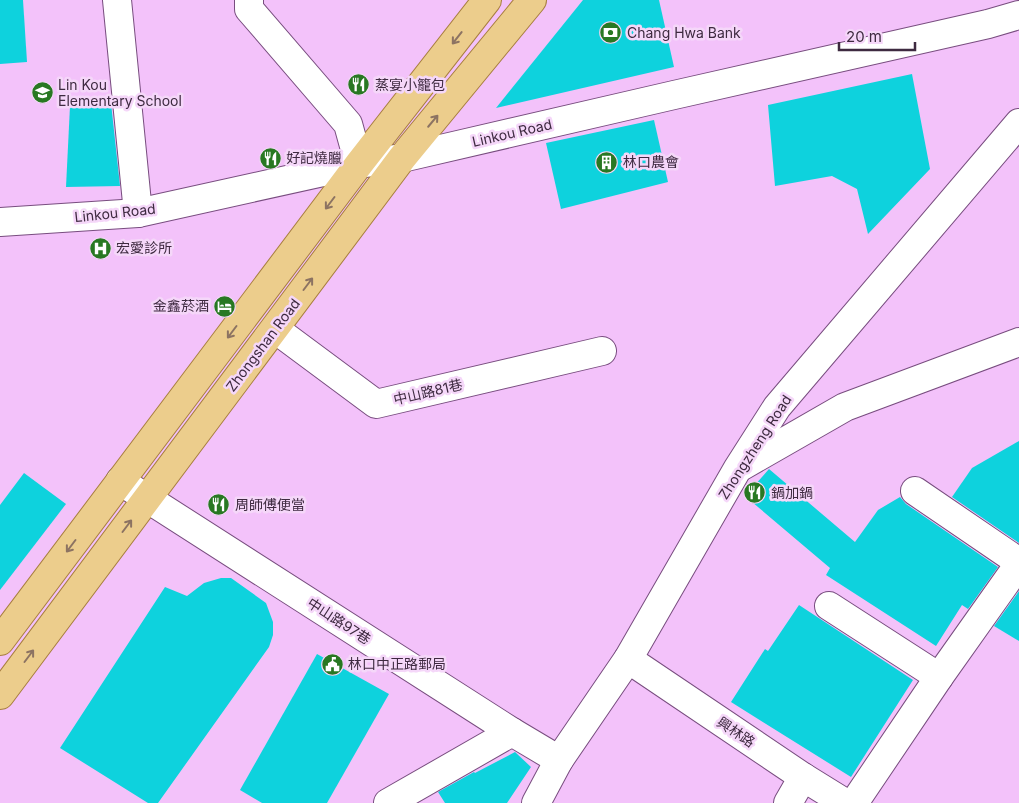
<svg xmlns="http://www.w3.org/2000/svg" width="1019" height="803" viewBox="0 0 1019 803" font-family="Inter,'Noto Sans TC',sans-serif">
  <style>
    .building { fill: #0ed2dd }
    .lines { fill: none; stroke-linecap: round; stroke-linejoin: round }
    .minor-casing { stroke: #784d7f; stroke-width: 30 }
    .major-casing { stroke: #a77e3f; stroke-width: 30 }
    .minor { stroke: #fff; stroke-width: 28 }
    .major { stroke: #eccd8c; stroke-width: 28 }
    .oneway { stroke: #8c7362 }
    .labels { text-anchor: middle; stroke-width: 5; stroke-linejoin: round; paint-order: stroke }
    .poi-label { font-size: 14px; fill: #3e2a40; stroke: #f5d7f9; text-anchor: start }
    .street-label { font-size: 14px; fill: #3e2a40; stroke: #f5d7f9 }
  </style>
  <rect width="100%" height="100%" fill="#f3c2fa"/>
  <g class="building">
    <path d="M0,0H23L27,62L0,64Z"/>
    <path d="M583,0H659L674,67L496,108Z"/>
    <path d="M912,74L930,169L868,234L857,189L832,176L775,186L768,105Z"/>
    <path d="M111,103L120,186L66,187L70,106Z"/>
    <path d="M654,120L668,182L561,209L546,143Z"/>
    <path d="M1019,441V543L952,497L972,468Z"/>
    <path d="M769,469L855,542L878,510L900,497L906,504L998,567L968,609L962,605L936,646L826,575L830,568L745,496Z"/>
    <path d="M24,473L66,504L0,590V505Z"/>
    <path d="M221,578H231L266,603L273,622V635L269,647L158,803H148L60,748L165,587L187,596L204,583Z"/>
    <path d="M1019,591V641L994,626Z"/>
    <path d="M799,605L913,680L851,777L731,702L765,649L768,651Z"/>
    <path d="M317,654L389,694L327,803H262L240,790Z"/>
    <path d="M515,752L531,767L507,803H445L438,792L474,772L475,773Z"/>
  </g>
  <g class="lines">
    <defs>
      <g id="minor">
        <path d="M117,0L138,213"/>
        <path d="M249,0V9L348,124L359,164"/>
        <path d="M0,222L138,213L359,164L402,158L674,95L988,24L1019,15"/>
        <path d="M275,329L376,404L602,351"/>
        <path d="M742,466L845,407L1019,342"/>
        <path d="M120,481L512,732L559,760"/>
        <path d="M915,491L1019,562"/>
        <path d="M829,606L939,677"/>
        <path d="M628,659L803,777L845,803"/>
        <path d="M388,803L512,732"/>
        <path d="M536,803L559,760L628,659L738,468L777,407L1019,123"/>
        <path d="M788,803L803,777"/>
        <path d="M854,803L939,677L1019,564"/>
      </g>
      <g id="major">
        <path d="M0,641L359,164L487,0"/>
        <path d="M0,695L402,158L532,0"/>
      </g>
    </defs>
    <use href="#minor" class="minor-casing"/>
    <use href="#major" class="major-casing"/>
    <use href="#minor" class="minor"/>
    <use href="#major" class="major"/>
  </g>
  <defs><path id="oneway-shaft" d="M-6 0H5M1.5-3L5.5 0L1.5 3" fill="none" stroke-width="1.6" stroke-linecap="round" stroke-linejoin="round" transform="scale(1.25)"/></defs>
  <g class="oneway">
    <use href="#oneway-shaft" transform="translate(457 38) rotate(128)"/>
    <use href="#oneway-shaft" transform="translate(433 121) rotate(-50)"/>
    <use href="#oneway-shaft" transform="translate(330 203) rotate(127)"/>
    <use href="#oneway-shaft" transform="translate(308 284) rotate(-53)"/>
    <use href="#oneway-shaft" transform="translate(232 332) rotate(127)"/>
    <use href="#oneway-shaft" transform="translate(127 526) rotate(-53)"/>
    <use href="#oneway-shaft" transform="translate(71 546) rotate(127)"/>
    <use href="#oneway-shaft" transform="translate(29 656) rotate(-53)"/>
  </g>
  <defs>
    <symbol id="bank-disc" viewBox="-11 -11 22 22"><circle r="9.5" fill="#287822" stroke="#f5d7f9"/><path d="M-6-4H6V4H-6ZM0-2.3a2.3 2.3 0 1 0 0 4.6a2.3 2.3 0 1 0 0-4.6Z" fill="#fff"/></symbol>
    <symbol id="restaurant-disc" viewBox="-11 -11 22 22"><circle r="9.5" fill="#287822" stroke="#f5d7f9"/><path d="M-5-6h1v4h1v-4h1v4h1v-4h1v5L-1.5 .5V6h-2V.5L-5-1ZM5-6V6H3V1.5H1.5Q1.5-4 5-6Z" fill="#fff"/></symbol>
    <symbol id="school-disc" viewBox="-11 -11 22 22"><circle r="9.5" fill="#287822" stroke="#f5d7f9"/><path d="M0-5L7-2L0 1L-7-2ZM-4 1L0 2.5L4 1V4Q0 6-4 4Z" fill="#fff"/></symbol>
    <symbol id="building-disc" viewBox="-11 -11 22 22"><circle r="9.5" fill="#287822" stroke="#f5d7f9"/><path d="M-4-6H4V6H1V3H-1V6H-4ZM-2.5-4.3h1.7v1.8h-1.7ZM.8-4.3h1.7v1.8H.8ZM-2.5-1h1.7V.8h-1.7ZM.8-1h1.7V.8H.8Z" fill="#fff"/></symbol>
    <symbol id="hospital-disc" viewBox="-11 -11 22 22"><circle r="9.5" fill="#287822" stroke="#f5d7f9"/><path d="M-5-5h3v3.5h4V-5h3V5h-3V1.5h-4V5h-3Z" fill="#fff"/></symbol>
    <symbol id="hotel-disc" viewBox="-11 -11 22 22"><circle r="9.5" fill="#287822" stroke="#f5d7f9"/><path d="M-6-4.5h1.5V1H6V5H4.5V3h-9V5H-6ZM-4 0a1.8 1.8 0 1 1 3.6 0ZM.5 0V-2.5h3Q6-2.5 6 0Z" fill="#fff"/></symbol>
    <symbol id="civic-disc" viewBox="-11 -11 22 22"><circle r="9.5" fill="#287822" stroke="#f5d7f9"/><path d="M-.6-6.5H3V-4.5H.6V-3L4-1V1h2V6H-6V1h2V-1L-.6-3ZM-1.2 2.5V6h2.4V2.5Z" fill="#fff"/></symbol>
  </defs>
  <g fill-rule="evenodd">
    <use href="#bank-disc" x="598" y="20" width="25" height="25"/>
    <use href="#restaurant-disc" x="346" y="72" width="25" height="25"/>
    <use href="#school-disc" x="30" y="80" width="25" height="25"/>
    <use href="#restaurant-disc" x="258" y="146" width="25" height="25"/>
    <use href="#building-disc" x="594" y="150" width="25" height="25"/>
    <use href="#hospital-disc" x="88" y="236" width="25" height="25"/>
    <use href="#hotel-disc" x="212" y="294" width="25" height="25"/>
    <use href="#restaurant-disc" x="742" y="480" width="25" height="25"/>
    <use href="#restaurant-disc" x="206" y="492" width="25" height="25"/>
    <use href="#civic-disc" x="320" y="652" width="25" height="25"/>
  </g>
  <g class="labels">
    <g class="poi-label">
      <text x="627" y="38">Chang Hwa Bank</text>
      <text x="58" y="90">Lin Kou<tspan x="58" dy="16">Elementary School</tspan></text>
      <text x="375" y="90">蒸宴小籠包</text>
      <text x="286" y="163">好記燒臘</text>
      <text x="623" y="167">林口農會</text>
      <text x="116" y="253">宏愛診所</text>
      <text x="209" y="311" text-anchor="end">金鑫菸酒</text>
      <text x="771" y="498">鍋加鍋</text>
      <text x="235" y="510">周師傅便當</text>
      <text x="348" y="669">林口中正路郵局</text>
    </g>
    <g class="street-label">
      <text transform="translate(512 133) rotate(-13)" y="5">Linkou Road</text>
      <text transform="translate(115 213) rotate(-6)" y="5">Linkou Road</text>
      <text transform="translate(263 345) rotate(-53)" y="5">Zhongshan Road</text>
      <text transform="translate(428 392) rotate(-13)" y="5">中山路81巷</text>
      <text transform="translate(755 447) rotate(-57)" y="5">Zhongzheng Road</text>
      <text transform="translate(339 621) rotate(33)" y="5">中山路97巷</text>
      <text transform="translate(736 732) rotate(34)" y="5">興林路</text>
    </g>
  </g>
  <path d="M839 42v8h76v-8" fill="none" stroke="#3e2a40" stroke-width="2.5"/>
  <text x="846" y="42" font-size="15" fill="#3e2a40" stroke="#f5d7f9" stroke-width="4" paint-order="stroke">20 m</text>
</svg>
